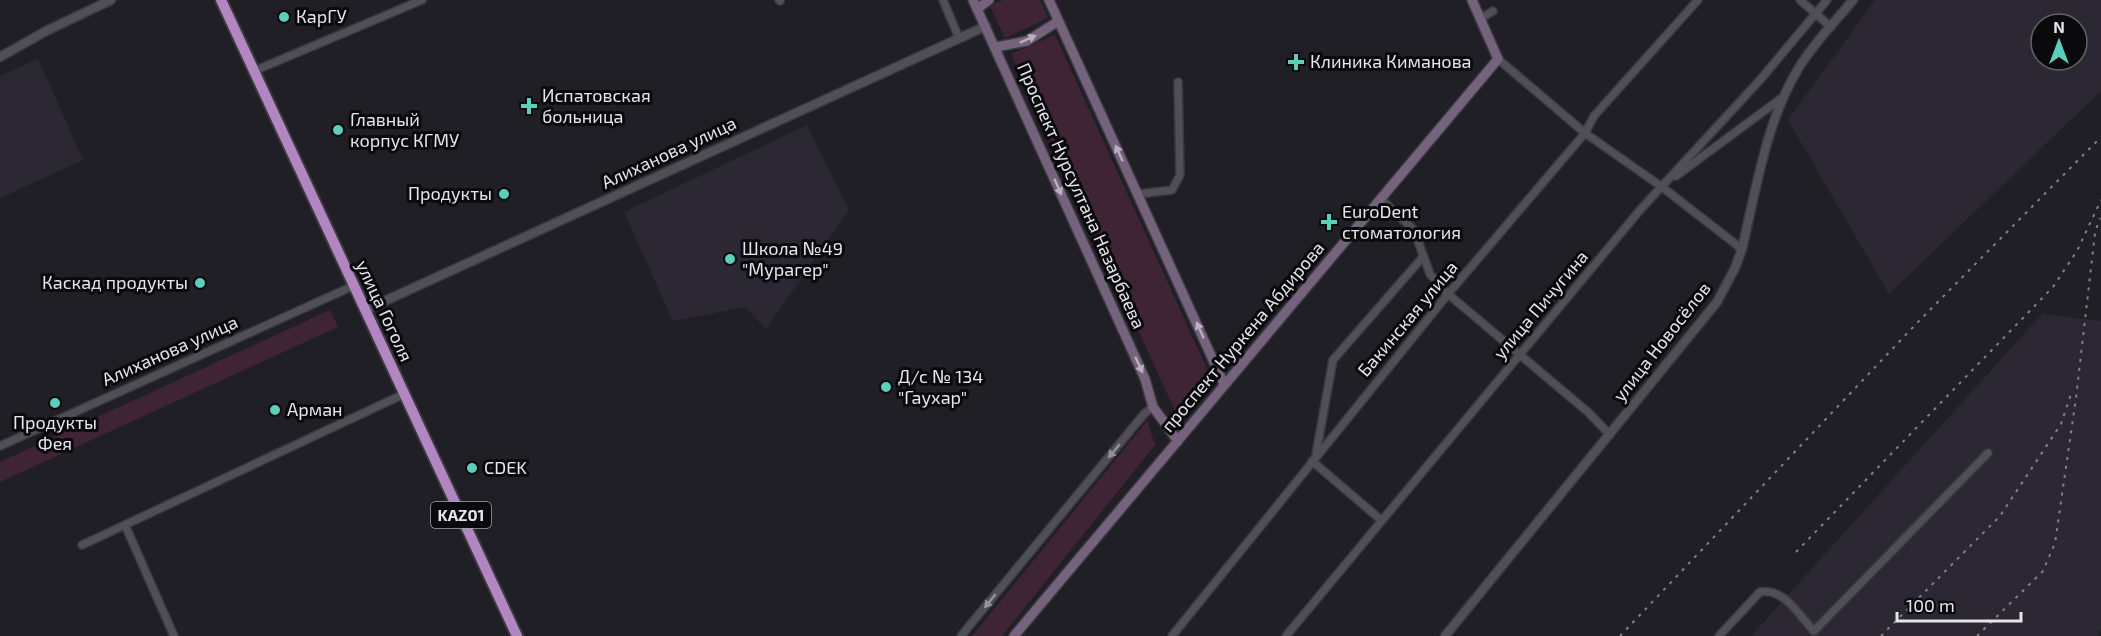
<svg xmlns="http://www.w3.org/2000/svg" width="2101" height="636" viewBox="0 0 2101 636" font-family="'Exo 2',sans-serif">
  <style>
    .built { fill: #2b2834; fill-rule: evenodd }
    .green { fill: #3e2434 }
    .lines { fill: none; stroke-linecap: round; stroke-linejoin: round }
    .minor-casing { stroke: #3b393f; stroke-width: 10 }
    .tertiary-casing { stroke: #3b393f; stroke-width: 11 }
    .secondary-casing { stroke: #3b393f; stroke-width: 12 }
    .trunk-casing { stroke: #3b393f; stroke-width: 14 }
    .minor { stroke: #504f56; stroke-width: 7 }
    .tertiary { stroke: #504f56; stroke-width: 8 }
    .secondary { stroke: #75637e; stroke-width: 9 }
    .trunk { stroke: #b286c0; stroke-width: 10 }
    .rail { stroke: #848288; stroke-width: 2; stroke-dasharray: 3 6; stroke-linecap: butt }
    .oneway { fill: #b9b1bf }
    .oneway2 { fill: #949299 }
    .poi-dot { fill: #5cceba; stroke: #0a0a0d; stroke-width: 2 }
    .labels { text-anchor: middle; stroke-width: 6; stroke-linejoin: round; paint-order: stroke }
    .shield { fill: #0a0a0d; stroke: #a4a3a8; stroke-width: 1.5 }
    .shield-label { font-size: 16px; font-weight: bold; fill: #e6e5ea }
    .poi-label { font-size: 18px; fill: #e6e5ea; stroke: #0a0a0d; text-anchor: start }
    .street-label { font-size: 18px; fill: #e6e5ea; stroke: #0a0a0d }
  </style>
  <rect width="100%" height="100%" fill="#211f26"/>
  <g class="built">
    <path d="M1875,0H2101V91L1889,294L1788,120ZM2041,24H2077V60H2041Z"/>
    <path d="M38,59L83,160L0,198V76Z"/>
    <path d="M807,125L849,210L766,329L745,307L673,321L624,212Z"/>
    <path d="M2042,314L2101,321V630L2096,636H1751Z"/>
  </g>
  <g class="green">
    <path d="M1003,0H1040L1048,18L1005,38L990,6Z"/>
    <path d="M1055,35L1209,373L1177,415L1011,54Z"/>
    <path d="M330,310L338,327L0,482V462Z"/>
    <path d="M1147,421L1155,445L1002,636H972Z"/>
  </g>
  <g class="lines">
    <defs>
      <g id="minor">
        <path d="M779,0L780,1"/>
        <path d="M943,0L959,38"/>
        <path d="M1800,0L1831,27"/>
        <path d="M1480,19L1493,11"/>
        <path d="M1498,59L1585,133L1662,187L1742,249"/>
        <path d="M254,71L422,0"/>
        <path d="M1676,176L1783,97"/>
        <path d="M1139,194L1172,190L1180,175L1178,82"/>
        <path d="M1382,200L1414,230L1430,274L1448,294L1589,413L1610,435"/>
        <path d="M0,446L353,286"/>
        <path d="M1316,454L1333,360L1422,258"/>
        <path d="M1312,461L1381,520"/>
        <path d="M125,525L174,636"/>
        <path d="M82,545L404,394"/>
        <path d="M961,636L1144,414L1153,407"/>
        <path d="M1172,636L1448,294L1585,133L1594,116L1698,0"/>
        <path d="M1286,636L1640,210L1760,80L1827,0"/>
        <path d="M1719,636L1760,592C1783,587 1799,615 1814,631L1988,453"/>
      </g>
      <g id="tertiary">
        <path d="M0,57L46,31L111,0"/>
        <path d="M365,310L986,26"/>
        <path d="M1445,636L1717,302L1735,268L1742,249C1756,190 1766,122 1798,69C1813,44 1835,22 1853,0"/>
      </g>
      <g id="secondary">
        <path d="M973,0L1145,379L1153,407L1178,441"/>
        <path d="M1049,0L1224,384"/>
        <path d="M977,9L989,0"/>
        <path d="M996,47L1027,41L1057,22"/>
        <path d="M1014,636L1498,59L1472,0"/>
      </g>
      <path id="trunk" d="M221,0L517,636"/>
    </defs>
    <use href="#minor" class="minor-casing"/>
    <use href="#tertiary" class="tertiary-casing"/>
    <use href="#secondary" class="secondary-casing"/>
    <use href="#trunk" class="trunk-casing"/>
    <use href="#minor" class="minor"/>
    <use href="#tertiary" class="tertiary"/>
    <use href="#secondary" class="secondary"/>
    <use href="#trunk" class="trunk"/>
    <g class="rail">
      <path d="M1796,552L2053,287L2077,251L2101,200"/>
      <path d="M1620,636L1917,323L2101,137"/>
      <path d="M1881,636L2000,516L2061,424L2071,394"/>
      <path d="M1977,636L2043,571L2055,543L2076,398L2095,233L2100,218"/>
    </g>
  </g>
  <defs><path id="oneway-solid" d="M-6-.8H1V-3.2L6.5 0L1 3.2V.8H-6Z" transform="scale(1.5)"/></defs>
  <g class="oneway">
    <use href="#oneway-solid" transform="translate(1028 39) rotate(-24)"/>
    <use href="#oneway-solid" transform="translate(1119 153) rotate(-115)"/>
    <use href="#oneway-solid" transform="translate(1058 187) rotate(66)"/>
    <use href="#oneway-solid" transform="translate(1200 330) rotate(-114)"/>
    <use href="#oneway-solid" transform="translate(1139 365) rotate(65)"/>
  </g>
  <g class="oneway2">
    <use href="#oneway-solid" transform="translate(1114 451) rotate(130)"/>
    <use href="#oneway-solid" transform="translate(990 601) rotate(129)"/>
  </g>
  <g class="poi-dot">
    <circle cx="284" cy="17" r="6"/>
    <path d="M1293 53h6v6h6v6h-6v6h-6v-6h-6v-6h6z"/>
    <path d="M526 97h6v6h6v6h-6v6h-6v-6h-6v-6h6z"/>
    <circle cx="338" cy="130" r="6"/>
    <circle cx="504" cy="194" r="6"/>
    <path d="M1326 213h6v6h6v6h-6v6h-6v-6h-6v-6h6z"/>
    <circle cx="730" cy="259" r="6"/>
    <circle cx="200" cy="283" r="6"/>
    <circle cx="886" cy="387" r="6"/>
    <circle cx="55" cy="403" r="6"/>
    <circle cx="275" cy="410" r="6"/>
    <circle cx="472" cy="468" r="6"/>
  </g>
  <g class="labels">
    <rect class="shield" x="431" y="502" width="60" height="26" rx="4.5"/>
    <g class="shield-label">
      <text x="461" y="521">KАZ01</text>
    </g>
    <g class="poi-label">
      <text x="296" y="23">КарГУ</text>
      <text x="1310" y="68">Клиника Киманова</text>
      <text x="542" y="102">Испатовская<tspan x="542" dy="21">больница</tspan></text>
      <text x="350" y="126">Главный<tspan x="350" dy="21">корпус КГМУ</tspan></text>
      <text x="492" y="200" text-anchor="end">Продукты</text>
      <text x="1342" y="218">EuroDent<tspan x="1342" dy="21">стоматология</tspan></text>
      <text x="742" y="255">Школа №49<tspan x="742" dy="21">"Мурагер"</tspan></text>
      <text x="188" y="289" text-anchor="end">Каскад продукты</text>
      <text x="898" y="383">Д/с № 134<tspan x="898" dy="21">"Гаухар"</tspan></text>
      <text x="287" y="416">Арман</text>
      <text x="55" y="429" text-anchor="middle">Продукты<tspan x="55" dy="21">Фея</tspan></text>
      <text x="484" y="474">CDEK</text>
    </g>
    <g class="street-label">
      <text transform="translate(669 153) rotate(-25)" y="6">Алиханова улица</text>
      <text transform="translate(1081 196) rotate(66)" y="6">Проспект Нурсултана Назарбаева</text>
      <text transform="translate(1541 305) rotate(-50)" y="6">улица Пичугина</text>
      <text transform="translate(384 311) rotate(65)" y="6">улица Гоголя</text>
      <text transform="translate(1408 319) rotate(-50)" y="6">Бакинская улица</text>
      <text transform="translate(1243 337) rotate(-50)" y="6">проспект Нуркена Абдирова</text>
      <text transform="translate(1662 342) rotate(-52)" y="6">улица Новосёлов</text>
      <text transform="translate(170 351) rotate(-24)" y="6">Алиханова улица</text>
    </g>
  </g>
  <g transform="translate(2059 42)"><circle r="28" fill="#0a0a0d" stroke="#626265" stroke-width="1.5"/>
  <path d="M0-4.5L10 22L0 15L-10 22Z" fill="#5cceba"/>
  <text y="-9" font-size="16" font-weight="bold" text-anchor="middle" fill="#e6e5ea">N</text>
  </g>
  <path d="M1897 612v9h124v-9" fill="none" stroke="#e6e5ea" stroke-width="3"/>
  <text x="1906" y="612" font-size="18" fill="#e6e5ea" stroke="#0a0a0d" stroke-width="4.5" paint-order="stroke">100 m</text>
</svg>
